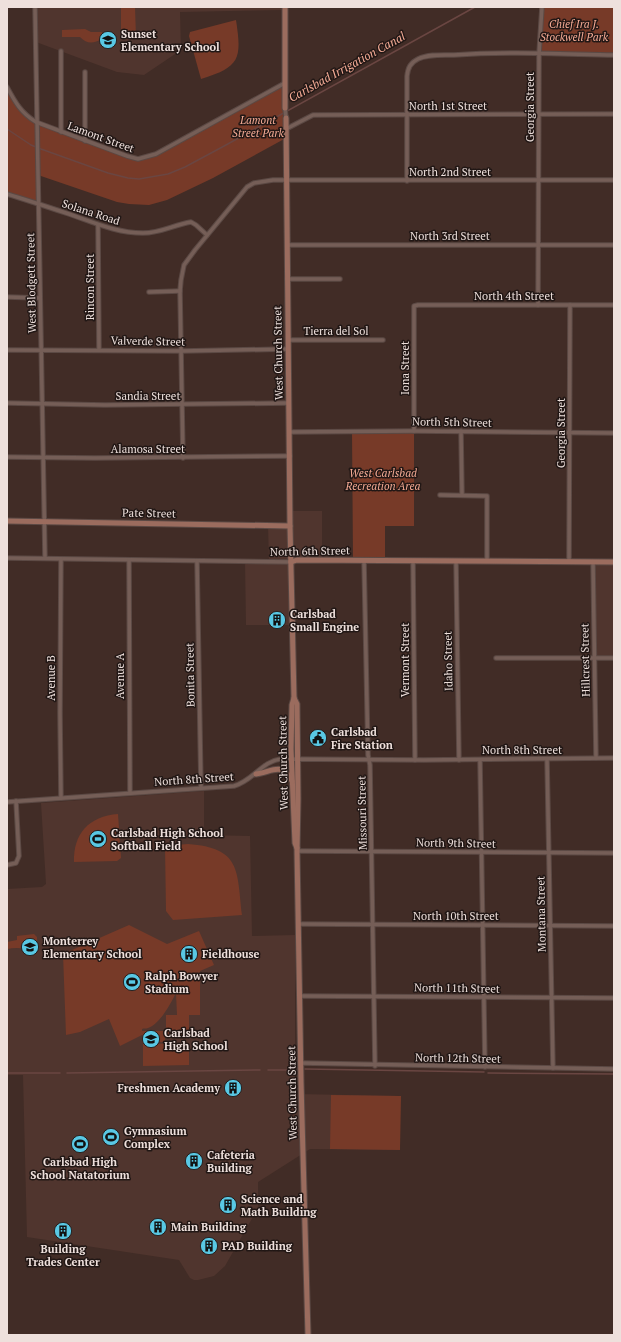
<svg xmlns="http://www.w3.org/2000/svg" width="621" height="1342" viewBox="0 0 621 1342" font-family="'PT Serif',serif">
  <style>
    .built { fill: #50352e }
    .green { fill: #773a28 }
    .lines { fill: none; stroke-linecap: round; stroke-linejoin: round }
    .stream { stroke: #6a4642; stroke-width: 1.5 }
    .street-casing { stroke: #5b4944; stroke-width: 5.5 }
    .secondary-casing { stroke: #5b4944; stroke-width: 7 }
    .street { stroke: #755e57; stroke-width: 3.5 }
    .secondary { stroke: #9b6c5e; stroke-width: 5 }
    .labels { text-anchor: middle; stroke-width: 3; stroke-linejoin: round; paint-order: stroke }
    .park-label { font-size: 11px; font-style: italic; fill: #f4aa94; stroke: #211715 }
    .poi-label { font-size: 11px; font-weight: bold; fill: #eee0dc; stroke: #211715; text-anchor: start }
    .street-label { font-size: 11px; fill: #eee0dc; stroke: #211715 }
    .water-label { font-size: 12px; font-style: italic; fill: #f7ad97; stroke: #211715 }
  </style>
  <rect width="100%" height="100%" fill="#412c26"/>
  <g class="built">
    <path d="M35,7H284L285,10L180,12L181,50L144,75L117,72L36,42Z"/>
    <path d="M290,511H322V560L291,562L293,625H246L245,562H269L268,525L290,526Z"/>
    <path d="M593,562H614V658H594Z"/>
    <path d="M204,791V835L250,836L252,936L295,935V1094L400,1096V1150L310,1149L258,1182V1208L225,1266L214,1276L198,1280H194L190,1278L179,1260L27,1237L23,1075H7V889L42,887L46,884L41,803Z"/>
  </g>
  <g class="green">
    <path d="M121,7H135L136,37H121Z"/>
    <path d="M539,7H614V55L539,54Z"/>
    <path d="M236,20C242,59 240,67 201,79L189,36L190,32Z"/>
    <path d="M85,29L91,32H102V39C93,44 87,44 80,37H62V30Z"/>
    <path d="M285,83L286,138L213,178L167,200L149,205L129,204L117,202L38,175V205L7,194V87L14,101L36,122L127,156L147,158Z"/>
    <path d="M414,431V526H385V560H353L352,432Z"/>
    <path d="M118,814L121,858L117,861L74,862C73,834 89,816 118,814Z"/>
    <path d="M188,844C241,848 237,870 242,915L173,920L166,911L165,846Z"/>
    <path d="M129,925L167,944L199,931L214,965L200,971V1015H189V1037H166V1015H177L176,993C171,1003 160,1024 148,1028C146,1029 144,1028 142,1029V1031H165V1042L142,1043V1035L120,1046L109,1019L80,1032L66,1035L63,954Z"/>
    <path d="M34,934L37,937V946L35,949C25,949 17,947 7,949V942L17,940V936Z"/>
    <path d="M189,1043V1065L143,1066V1044Z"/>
    <path d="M331,1095L401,1096L400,1150L330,1149Z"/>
  </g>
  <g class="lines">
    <g class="stream">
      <path d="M7,129L31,145L41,149L108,173L128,178L139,179L168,174L185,167L226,145L475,7"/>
      <path d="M305,1069L484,1072"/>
      <path d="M268,1070H295"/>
      <path d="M7,1073H60"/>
      <path d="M67,1073L260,1070"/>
      <path d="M488,1073L614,1074"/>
    </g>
    <defs>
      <g id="street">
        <path d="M35,7L45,558"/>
        <path d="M85,72V141"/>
        <path d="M7,87C15,102 21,113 36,122L127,156L138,159L156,154L285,83"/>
        <path d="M285,108L286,118"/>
        <path d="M286,129L313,115L614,114"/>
        <path d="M61,132V51"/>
        <path d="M407,181V76C408,68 410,63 418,59C428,54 442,55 454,55C507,51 561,54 614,55"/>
        <path d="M7,194C27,200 48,207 69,214C93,222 116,233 143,233C161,233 173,225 191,222L196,225L207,235"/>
        <path d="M98,225L99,350"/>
        <path d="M287,245H614"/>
        <path d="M287,279H340"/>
        <path d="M149,292L180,291"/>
        <path d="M7,297L40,298"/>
        <path d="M538,305L539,54L542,7"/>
        <path d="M288,340H383"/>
        <path d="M7,350L182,351L288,349"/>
        <path d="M7,403L105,405L289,403"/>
        <path d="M414,431V306L418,305H614"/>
        <path d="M461,431L462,495"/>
        <path d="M290,432L414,431L614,433"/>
        <path d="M7,457L95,458L290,456"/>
        <path d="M183,458L180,291L181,280L184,265L195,250L247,187L254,183L273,180H614"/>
        <path d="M440,495L487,496V561"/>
        <path d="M7,558L291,562"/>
        <path d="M61,559L60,713L61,798"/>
        <path d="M129,560L130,793"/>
        <path d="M364,560L368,755L370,765L375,1066"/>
        <path d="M197,561L201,788"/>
        <path d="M413,561L415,760"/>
        <path d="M456,561L459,760"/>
        <path d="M569,562L570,305"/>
        <path d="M593,562L596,758"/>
        <path d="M496,658H614"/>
        <path d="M547,759L553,1068"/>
        <path d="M480,760L485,1067"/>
        <path d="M7,802L234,786C253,781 262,761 281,759L424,760L614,758"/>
        <path d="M297,851L614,853"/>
        <path d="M7,865L16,863L19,856L16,801"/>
        <path d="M299,924L614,926"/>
        <path d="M300,996L614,998"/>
        <path d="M301,1063L614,1069"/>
      </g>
      <g id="secondary">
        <path d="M285,7V108"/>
        <path d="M286,118L290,526L294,698L297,704L298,799L297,851L301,1082L308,1335"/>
        <path d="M7,521L290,526"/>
        <path d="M291,562L297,560L614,562"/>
        <path d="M294,698L292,705L291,749L295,843L297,848"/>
        <path d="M256,774C272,772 282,761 292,781"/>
      </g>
    </defs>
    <use href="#street" class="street-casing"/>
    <use href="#secondary" class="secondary-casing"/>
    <use href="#street" class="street"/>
    <use href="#secondary" class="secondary"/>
  </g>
  <defs>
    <symbol id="school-disc" viewBox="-11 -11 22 22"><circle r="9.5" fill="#59c8e4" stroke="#211715"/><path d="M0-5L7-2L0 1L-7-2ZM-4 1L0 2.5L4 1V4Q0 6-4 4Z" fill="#111"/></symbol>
    <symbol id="building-disc" viewBox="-11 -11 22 22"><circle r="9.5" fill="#59c8e4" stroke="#211715"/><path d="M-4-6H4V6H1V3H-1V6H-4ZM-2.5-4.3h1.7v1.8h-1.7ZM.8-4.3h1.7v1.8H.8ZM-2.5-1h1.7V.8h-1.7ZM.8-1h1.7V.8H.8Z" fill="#111"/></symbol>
    <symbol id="civic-disc" viewBox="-11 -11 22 22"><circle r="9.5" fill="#59c8e4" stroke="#211715"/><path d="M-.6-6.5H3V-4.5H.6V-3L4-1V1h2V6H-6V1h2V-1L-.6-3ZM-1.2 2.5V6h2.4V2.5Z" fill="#111"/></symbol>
    <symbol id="stadium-disc" viewBox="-11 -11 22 22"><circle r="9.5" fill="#59c8e4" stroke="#211715"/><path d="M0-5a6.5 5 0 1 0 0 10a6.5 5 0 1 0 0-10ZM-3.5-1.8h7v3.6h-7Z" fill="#111"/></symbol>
  </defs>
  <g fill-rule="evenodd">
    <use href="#school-disc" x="98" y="30" width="20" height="20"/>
    <use href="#building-disc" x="267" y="610" width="20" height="20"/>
    <use href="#civic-disc" x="308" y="728" width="20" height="20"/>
    <use href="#stadium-disc" x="88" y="829" width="20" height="20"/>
    <use href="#school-disc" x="20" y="937" width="20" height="20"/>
    <use href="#building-disc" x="179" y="944" width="20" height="20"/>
    <use href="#stadium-disc" x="122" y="972" width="20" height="20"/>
    <use href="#school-disc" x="141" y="1029" width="20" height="20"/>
    <use href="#building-disc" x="223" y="1078" width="20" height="20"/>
    <use href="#stadium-disc" x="101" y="1127" width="20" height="20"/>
    <use href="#stadium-disc" x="70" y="1134" width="20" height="20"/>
    <use href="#building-disc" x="184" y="1151" width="20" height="20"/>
    <use href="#building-disc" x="218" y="1195" width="20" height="20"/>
    <use href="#building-disc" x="148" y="1217" width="20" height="20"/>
    <use href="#building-disc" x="53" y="1221" width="20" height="20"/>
    <use href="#building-disc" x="199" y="1236" width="20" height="20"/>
  </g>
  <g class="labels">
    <g class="park-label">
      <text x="574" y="28">Chief Ira J.<tspan x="574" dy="13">Stockwell Park</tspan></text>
      <text x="258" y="124">Lamont<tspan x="258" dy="13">Street Park</tspan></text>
      <text x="383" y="477">West Carlsbad<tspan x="383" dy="13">Recreation Area</tspan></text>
    </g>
    <g class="poi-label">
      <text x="121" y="38">Sunset<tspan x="121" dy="13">Elementary School</tspan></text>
      <text x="290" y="618">Carlsbad<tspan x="290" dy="13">Small Engine</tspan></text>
      <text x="331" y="736">Carlsbad<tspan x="331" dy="13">Fire Station</tspan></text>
      <text x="111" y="837">Carlsbad High School<tspan x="111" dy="13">Softball Field</tspan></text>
      <text x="43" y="945">Monterrey<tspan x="43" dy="13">Elementary School</tspan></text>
      <text x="202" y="958">Fieldhouse</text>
      <text x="145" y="980">Ralph Bowyer<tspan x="145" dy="13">Stadium</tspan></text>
      <text x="164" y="1037">Carlsbad<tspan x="164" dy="13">High School</tspan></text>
      <text x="220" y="1092" text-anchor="end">Freshmen Academy</text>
      <text x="124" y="1135">Gymnasium<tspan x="124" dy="13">Complex</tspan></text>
      <text x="207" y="1159">Cafeteria<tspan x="207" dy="13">Building</tspan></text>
      <text x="80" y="1166" text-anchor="middle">Carlsbad High<tspan x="80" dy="13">School Natatorium</tspan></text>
      <text x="241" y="1203">Science and<tspan x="241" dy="13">Math Building</tspan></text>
      <text x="171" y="1231">Main Building</text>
      <text x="222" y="1250">PAD Building</text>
      <text x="63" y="1253" text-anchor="middle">Building<tspan x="63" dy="13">Trades Center</tspan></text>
    </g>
    <g class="street-label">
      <text x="448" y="110">North 1st Street</text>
      <text transform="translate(530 107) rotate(-90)" y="4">Georgia Street</text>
      <text transform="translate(101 137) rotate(20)" y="4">Lamont Street</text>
      <text x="450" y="176">North 2nd Street</text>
      <text transform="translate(91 212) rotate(18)" y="4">Solana Road</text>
      <text x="450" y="240">North 3rd Street</text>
      <text transform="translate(31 283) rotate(-91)" y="4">West Blodgett Street</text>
      <text transform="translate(90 287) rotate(-90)" y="4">Rincon Street</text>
      <text x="514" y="300">North 4th Street</text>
      <text x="336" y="335">Tierra del Sol</text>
      <text transform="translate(148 341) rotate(1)" y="4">Valverde Street</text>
      <text transform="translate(278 353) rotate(-91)" y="4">West Church Street</text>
      <text transform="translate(405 368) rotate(-90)" y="4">Iona Street</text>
      <text x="148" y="400">Sandia Street</text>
      <text transform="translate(452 422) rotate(1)" y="4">North 5th Street</text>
      <text transform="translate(561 433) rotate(-90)" y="4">Georgia Street</text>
      <text x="148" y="453">Alamosa Street</text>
      <text transform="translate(149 513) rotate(1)" y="4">Pate Street</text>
      <text transform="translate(310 551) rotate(-1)" y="4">North 6th Street</text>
      <text transform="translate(405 660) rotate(-90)" y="4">Vermont Street</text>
      <text transform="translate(585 660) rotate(-91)" y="4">Hillcrest Street</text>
      <text transform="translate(448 661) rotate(-91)" y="4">Idaho Street</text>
      <text transform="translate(190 675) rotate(-91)" y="4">Bonita Street</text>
      <text transform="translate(120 676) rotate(-90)" y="4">Avenue A</text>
      <text transform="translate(51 678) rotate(-90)" y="4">Avenue B</text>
      <text x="522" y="754">North 8th Street</text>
      <text transform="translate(283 763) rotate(-91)" y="4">West Church Street</text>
      <text transform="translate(194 779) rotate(-4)" y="4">North 8th Street</text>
      <text transform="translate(362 813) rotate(-91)" y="4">Missouri Street</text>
      <text transform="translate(456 843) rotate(1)" y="4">North 9th Street</text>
      <text transform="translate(541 914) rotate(-91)" y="4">Montana Street</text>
      <text x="456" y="920">North 10th Street</text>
      <text transform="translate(457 988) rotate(1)" y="4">North 11th Street</text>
      <text transform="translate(458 1058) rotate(1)" y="4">North 12th Street</text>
      <text transform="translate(292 1093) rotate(-91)" y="4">West Church Street</text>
    </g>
    <g class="water-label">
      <text transform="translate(347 67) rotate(-29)" y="4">Carlsbad Irrigation Canal</text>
    </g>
  </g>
  <rect width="621" height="1342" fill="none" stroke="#eee0dc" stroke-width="16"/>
</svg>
